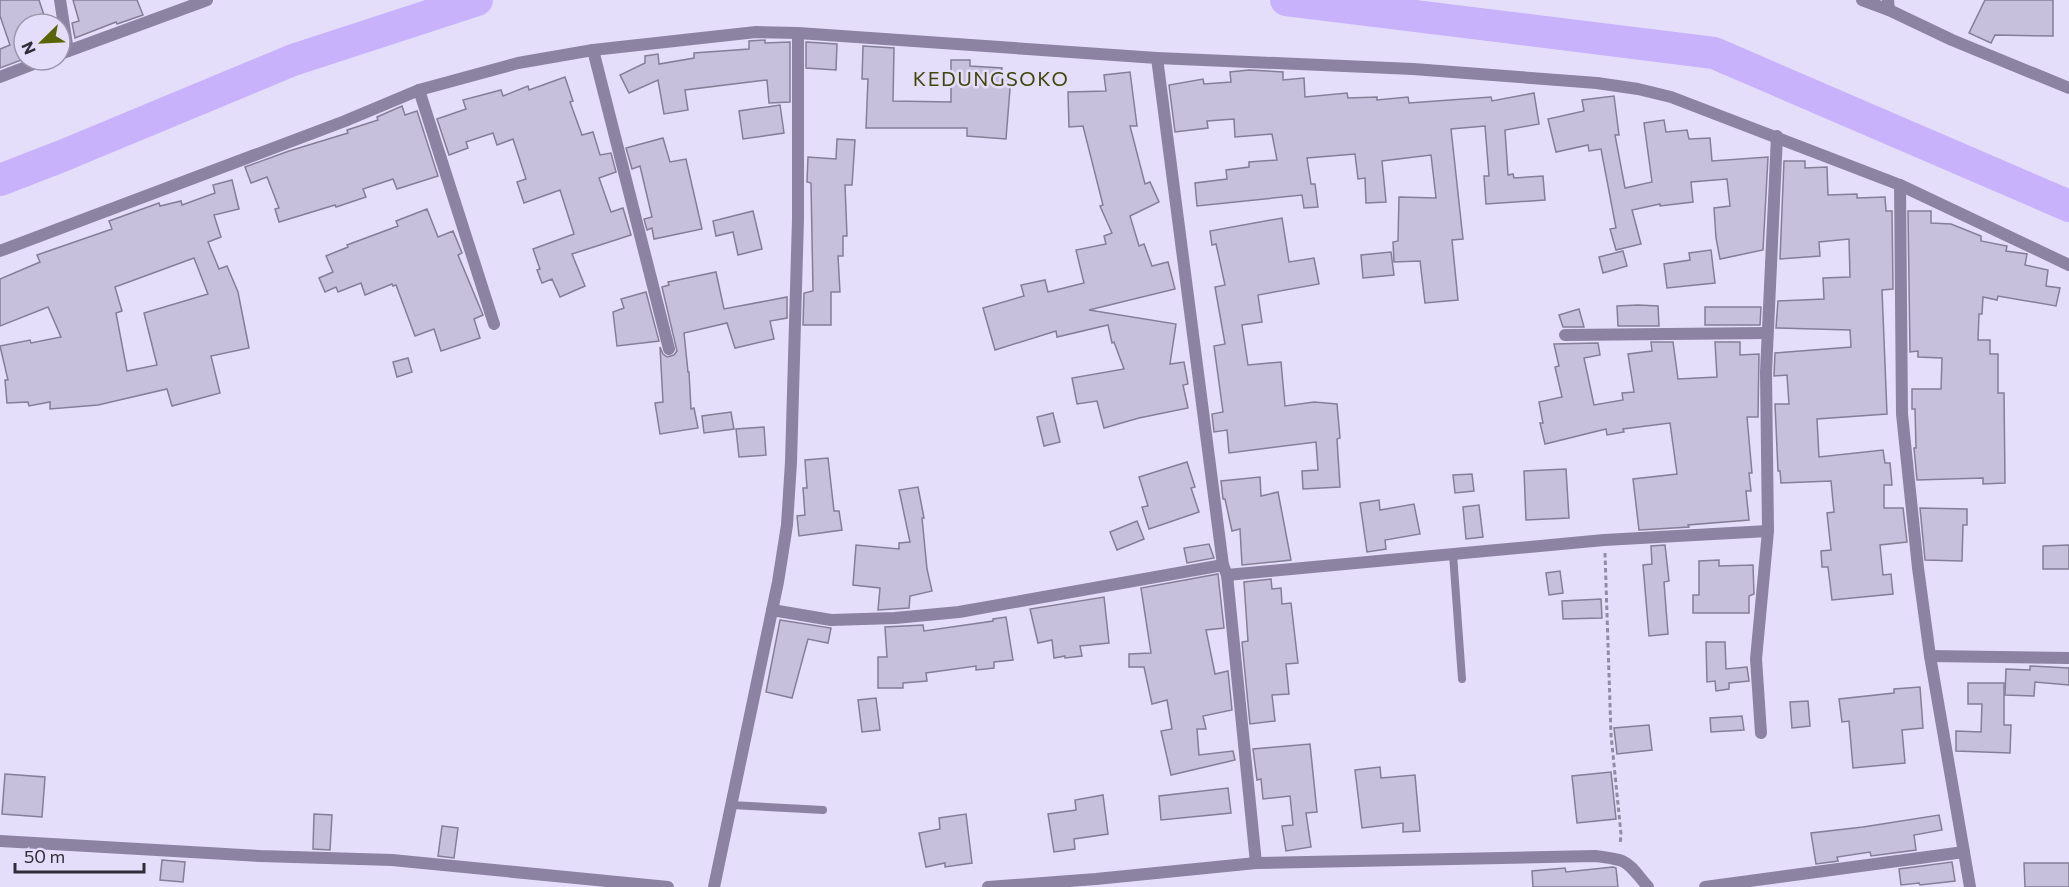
<svg xmlns="http://www.w3.org/2000/svg" width="2069" height="887" viewBox="0 0 2069 887" font-family="Commissioner,sans-serif">
  <style>
    .lines { fill: none; stroke-linecap: round; stroke-linejoin: round }
    .river { stroke: #c7b2fb; stroke-width: 32 }
    .building { fill: #c7c0dc; stroke: #847e97; stroke-width: 1.5; fill-rule: evenodd }
    .path { stroke: #918ca1; stroke-width: 3; stroke-dasharray: 4.5 3; stroke-linecap: butt }
    .service { stroke: #8b83a1; stroke-width: 8 }
    .minor { stroke: #8b83a1; stroke-width: 12 }
    .tertiary { stroke: #8b83a1; stroke-width: 12 }
    .labels { text-anchor: middle; stroke-width: 5; stroke-linejoin: round; paint-order: stroke }
    .quarter-label { font-size: 20px; letter-spacing: 1.5px; fill: #40470c; stroke: #e5defb }
  </style>
  <rect width="100%" height="100%" fill="#e5defb"/>
  <g class="lines">
    <g class="river">
      <path d="M1286,0L1714,53L2069,206"/>
      <path d="M0,180L62,156L293,60L477,0"/>
    </g>
  </g>
  <g class="building">
    <path d="M0,0H39L47,24H24V59L0,68V49L10,45L0,16Z"/>
    <path d="M73,0H137L143,15L117,24L116,22L75,38L72,23L79,21Z"/>
    <path d="M1985,0H2053V36L1995,35L1991,43L1969,33Z"/>
    <path d="M765,40V43L790,42V102L769,103L767,80L685,90L688,110L664,114L658,80L629,93L620,75L645,63V56L658,54L659,64L694,58V53L749,49V41Z"/>
    <path d="M806,42L837,44L836,70L806,68Z"/>
    <path d="M863,46L894,48L893,101L951,102V60H970V66L1002,68L1001,75L1011,76L1006,139L967,136V128H866L868,79H862Z"/>
    <path d="M1249,70L1283,72V80L1304,78L1305,97L1347,93L1348,98L1377,97V100L1408,97L1409,103L1491,97L1492,101L1534,93L1539,124L1505,130L1508,175L1513,174L1514,178L1543,176L1545,200L1486,204L1484,176H1489L1485,126L1451,129L1463,239L1452,240L1458,300L1425,303L1420,261L1394,262L1393,242L1398,241L1399,197L1436,198L1431,155L1382,161L1386,202L1366,203L1365,178L1358,179L1355,154L1307,158L1311,184H1315L1318,207L1304,208L1302,195L1197,206L1195,183L1227,179L1226,170L1249,167V162L1277,160L1272,134L1235,137L1234,119L1207,121L1208,128L1175,132L1169,85L1203,79L1204,84L1231,82L1230,72Z"/>
    <path d="M1130,72L1137,126H1130L1145,184L1150,182L1159,202L1130,216L1139,246L1144,244L1152,266L1168,262L1175,289L1089,310L1176,324L1170,364L1184,362L1188,384L1183,385L1188,408L1139,418L1104,428L1097,401L1077,404L1072,378L1124,369L1114,342L1112,343L1108,325L1057,337L1056,331L995,350L983,308L1024,296L1021,285L1045,280L1048,292L1084,283L1076,250L1106,244L1104,236L1112,233L1100,206L1103,205L1083,126L1069,127L1068,92L1106,91L1104,75Z"/>
    <path d="M565,77L573,101L570,102L582,135L593,132L600,155L611,153L616,172L599,178L611,212L623,208L631,235L572,254L585,286L560,297L552,279L542,283L537,270L540,269L533,249L574,234L560,190L524,203L517,182L526,179L513,139L497,145L493,133L466,142L468,148L449,155L437,119L466,109L463,100L501,90L503,96L528,86L529,90Z"/>
    <path d="M1614,96L1619,135H1615L1625,188L1652,182L1644,123L1664,120L1666,132L1687,130L1689,139L1710,138L1712,161L1768,157L1763,250L1720,259L1716,238L1714,208L1730,206L1727,179L1691,182L1693,202L1660,206V204L1632,210L1641,244L1616,250L1610,229L1616,228L1601,149L1589,151L1588,145L1556,152L1548,119L1584,111L1582,100Z"/>
    <path d="M780,105L784,133L743,139L739,111Z"/>
    <path d="M402,106L405,115L417,111L438,176L397,189L393,179L363,189L366,197L336,207L335,205L279,222L275,209L279,208L267,177L251,183L245,167L289,151L348,133L347,130L378,120L377,117Z"/>
    <path d="M663,138L670,162L686,159L702,229L654,239L652,228L647,230L644,219L652,217L640,166L632,169L626,148Z"/>
    <path d="M837,139L855,140L852,185H845L847,236H843V256H838L840,292H831V325H803L804,293L813,291L811,183L807,182L808,157L836,159Z"/>
    <path d="M1784,161H1805V168L1827,167L1828,195L1857,194V198L1885,197L1886,211H1892L1893,289L1882,290L1887,414L1817,419L1819,457L1883,450L1885,463H1890L1892,485H1884V508H1903L1907,542L1880,545L1883,575L1891,574L1893,594L1832,600L1828,567H1822L1821,551L1831,550L1827,513L1834,512L1831,481L1781,483L1780,471H1778L1775,404H1789L1787,375L1774,376L1775,353L1851,347L1850,330L1776,328L1778,301L1824,299L1823,278L1850,277L1849,239L1819,242L1820,256L1780,259Z"/>
    <path d="M232,180L239,209L214,215L221,237L208,242L219,269L227,266L238,292L249,348L211,356L220,393L172,406L167,389L98,405L50,409V402L29,406L28,402L7,403L5,380H8L0,346L30,340L31,343L61,337L48,307L0,326V279L40,262L37,255L112,229L109,221L159,203L160,206L181,201L182,205L215,193L213,185ZM194,258L208,294L144,313L157,365L127,371L116,313L122,311L115,287Z"/>
    <path d="M427,209L438,237L453,231L462,253L458,255L483,315L474,319L480,338L441,351L434,329L415,336L396,285L393,286L392,284L365,295L361,283L338,292L336,287L325,292L319,278L333,272L326,256L348,247L347,245L398,226L396,221Z"/>
    <path d="M753,211L762,249L738,255L733,232L716,236L713,221Z"/>
    <path d="M1908,211H1931V223L1951,224L1981,236V241L2007,246L2006,251L2027,254L2025,265L2048,270L2046,286L2060,288L2056,306L1998,296L1997,300L1983,297L1982,314H1979L1978,340H1990V354H1998V393H2004L2005,483L1983,484V478L1917,480L1914,448H1916L1915,409H1912V389H1941L1942,358L1918,357V351L1910,352Z"/>
    <path d="M1282,218L1289,262L1314,258L1319,284L1258,295L1262,322L1242,325L1248,365L1281,362L1285,406L1314,402L1337,404L1340,438L1337,439L1340,487L1303,489L1302,471L1318,470L1316,442L1229,453L1227,430L1214,432L1212,414L1223,412L1214,346L1225,344L1215,287L1225,285L1216,244L1212,245L1210,231Z"/>
    <path d="M1711,250L1715,283L1667,288L1664,264L1690,260L1689,253Z"/>
    <path d="M1623,251L1627,266L1603,273L1599,257Z"/>
    <path d="M1391,252L1394,275L1363,278L1361,255Z"/>
    <path d="M716,272L724,309L787,297V318L770,321L774,339L735,348L727,323L684,333L688,372H689L691,409L694,408L698,428L660,434L655,403L663,402L660,347L663,354L667,357L674,355L677,351L662,287L669,285L668,282Z"/>
    <path d="M646,292L659,341L617,346L613,312L624,308L621,299Z"/>
    <path d="M1638,305L1658,306L1659,326H1618L1617,306Z"/>
    <path d="M1705,307H1761L1760,325H1705Z"/>
    <path d="M1579,309L1584,327H1563L1559,315Z"/>
    <path d="M1651,342H1673L1678,379L1717,377L1715,342H1740V355L1759,354L1758,417H1747L1752,473H1749L1751,491H1746L1749,520L1688,525L1689,527L1639,530L1633,479L1677,474L1670,423L1623,429L1624,432L1607,435L1606,429L1545,444L1540,423H1543L1539,402L1562,397L1555,367L1559,366L1554,344L1598,343L1600,355L1584,358L1594,405L1623,400L1622,393L1634,392L1628,354L1652,351Z"/>
    <path d="M408,358L412,372L397,377L393,362Z"/>
    <path d="M731,412L734,429L704,433L702,416Z"/>
    <path d="M1053,413L1060,442L1044,446L1037,417Z"/>
    <path d="M764,427L766,455L739,457L736,429Z"/>
    <path d="M828,458L834,511H839L842,530L799,536L797,516L805,515L803,488H807L805,460Z"/>
    <path d="M1187,462L1195,487L1191,488L1199,512L1149,529L1142,507L1148,506L1139,477Z"/>
    <path d="M1566,469L1569,518L1526,520L1524,471Z"/>
    <path d="M1472,474L1474,491L1455,493L1453,475Z"/>
    <path d="M1260,477L1261,496L1278,492L1291,560L1242,565L1240,529L1232,531L1225,499H1223L1221,481Z"/>
    <path d="M918,487L924,518H922L927,569L932,591L910,596L909,608L878,610L880,588L853,585L856,545L899,549V543L910,542L899,490Z"/>
    <path d="M1379,500L1380,510L1414,504L1420,534L1385,540L1386,549L1367,552L1360,503Z"/>
    <path d="M1479,505L1483,537L1466,539L1463,507Z"/>
    <path d="M1920,508L1967,509V525H1963L1962,561L1925,560Z"/>
    <path d="M1137,521L1144,539L1117,550L1110,532Z"/>
    <path d="M1209,544L1214,558L1187,563L1184,548Z"/>
    <path d="M1665,545L1669,581L1664,582L1668,634L1649,636L1643,565L1652,564L1651,546Z"/>
    <path d="M2069,545V569H2043V546Z"/>
    <path d="M1719,560V566L1753,565L1754,594L1749,596V613H1693V595H1699V561Z"/>
    <path d="M1560,571L1563,593L1549,595L1546,573Z"/>
    <path d="M1218,574L1224,628L1206,630L1215,674L1228,671L1232,710L1203,716L1206,729H1197L1199,755L1233,751L1235,760L1171,775L1161,731L1172,729L1167,700L1152,704L1144,667H1129V654L1151,653L1141,588Z"/>
    <path d="M1271,579L1272,589L1281,588L1282,604L1291,603L1298,663L1286,664L1289,694L1272,695L1275,721L1250,724L1242,642L1248,641L1244,582Z"/>
    <path d="M1104,597L1109,643L1080,646L1082,656L1065,658V656L1054,658L1052,640L1038,643L1030,609Z"/>
    <path d="M1601,599L1602,618L1563,619L1562,601Z"/>
    <path d="M1006,617L1013,660L994,662V668L976,670V666L926,673L927,681L903,683V688H878V657H887L885,627L923,625L924,631L993,621V619Z"/>
    <path d="M780,620L831,628L828,643L808,639L792,698L766,692Z"/>
    <path d="M1706,642H1725L1726,669L1747,667L1749,681L1729,683V689L1716,691L1715,681L1707,682Z"/>
    <path d="M2030,666L2069,668V685L2035,682L2034,696L2005,695L2006,669L2030,670Z"/>
    <path d="M1968,683H2004V725H2011L2010,753L1956,751V731L1981,732L1982,704H1968Z"/>
    <path d="M1920,687L1923,728L1902,730L1905,763L1853,768L1849,721L1842,722L1839,699L1894,693V689Z"/>
    <path d="M876,698L880,730L862,732L858,700Z"/>
    <path d="M1808,701L1810,726L1792,728L1790,702Z"/>
    <path d="M1742,716L1744,730L1711,732L1710,718Z"/>
    <path d="M1649,725L1652,750L1617,754L1614,728Z"/>
    <path d="M1310,744L1317,812L1306,813L1311,847L1286,851L1282,826L1293,825L1290,796L1263,799L1261,779L1257,780L1253,749Z"/>
    <path d="M1380,767L1381,778L1415,775L1420,831L1403,832V823L1362,828L1355,770Z"/>
    <path d="M1611,772L1616,819L1577,823L1572,776Z"/>
    <path d="M5,774L45,777L42,817L2,814Z"/>
    <path d="M1228,788L1231,813L1161,820L1159,796Z"/>
    <path d="M1103,795L1108,834L1074,839L1075,849L1054,852L1048,814L1076,810L1075,800Z"/>
    <path d="M314,814L332,815L330,850L313,849Z"/>
    <path d="M966,814L972,863L945,867V863L926,867L919,833L940,829L939,818Z"/>
    <path d="M1939,815L1942,830L1914,835L1916,850L1871,856L1870,852L1837,857L1838,861L1816,864L1811,833L1863,827Z"/>
    <path d="M442,826L458,828L454,858L438,856Z"/>
    <path d="M162,860L185,862L183,882L160,880Z"/>
    <path d="M1952,862L1955,881L1920,885L1919,883L1901,885L1899,869Z"/>
    <path d="M2024,863H2069V887H2025Z"/>
    <path d="M1613,867L1616,868L1618,887H1533L1532,871L1565,868L1566,872Z"/>
  </g>
  <g class="lines">
    <path class="path" d="M1605,553L1611,735L1621,834L1620,845"/>
    <g class="service">
      <path d="M1453,554L1462,679"/>
      <path d="M731,805L823,810"/>
    </g>
    <g class="minor">
      <path d="M60,0L68,51"/>
      <path d="M1862,0L1889,10L1888,0"/>
      <path d="M1889,10L1952,40L2069,88"/>
      <path d="M593,50L669,349"/>
      <path d="M60,54L207,0"/>
      <path d="M1157,58L1223,565L1227,575L1256,863"/>
      <path d="M0,77L44,60"/>
      <path d="M419,90L494,324"/>
      <path d="M1900,185L1902,414L1918,568L1930,656L1970,887"/>
      <path d="M1565,335L1767,333"/>
      <path d="M1227,575L1604,540L1768,531"/>
      <path d="M772,610L831,620L895,618L959,612L1223,565"/>
      <path d="M1930,656L2069,658"/>
      <path d="M1761,733L1756,659L1768,531L1766,372L1777,136"/>
      <path d="M0,841L260,856L392,860L668,887"/>
      <path d="M714,887L778,582L787,525L791,462L798,219V33"/>
      <path d="M988,887L1096,879L1256,863L1595,856C1630,860 1626,861 1648,887"/>
      <path d="M1705,887L1964,852"/>
    </g>
    <path class="tertiary" d="M0,251L345,121L419,90L518,63L593,50L756,32L798,33L1157,58L1413,69L1597,83L1638,89L1671,97L1900,185L2069,265"/>
  </g>
  <g class="labels">
    <g class="quarter-label">
      <text x="991" y="86">KEDUNGSOKO</text>
    </g>
  </g>
  <g transform="translate(42 42) rotate(246)"><circle r="28" fill="#e5defb" stroke="#9d97ad" stroke-width="1.5"/>
  <path d="M0-4.5L10 22L0 15L-10 22Z" fill="#596405"/>
  <text y="-9" font-size="16" font-weight="bold" text-anchor="middle" fill="#302d38">N</text>
  </g>
  <path d="M15 863v9h129v-9" fill="none" stroke="#302d38" stroke-width="3"/>
  <text x="24" y="863" font-size="18" fill="#302d38" stroke="#e5defb" stroke-width="4.5" paint-order="stroke">50 m</text>
</svg>
